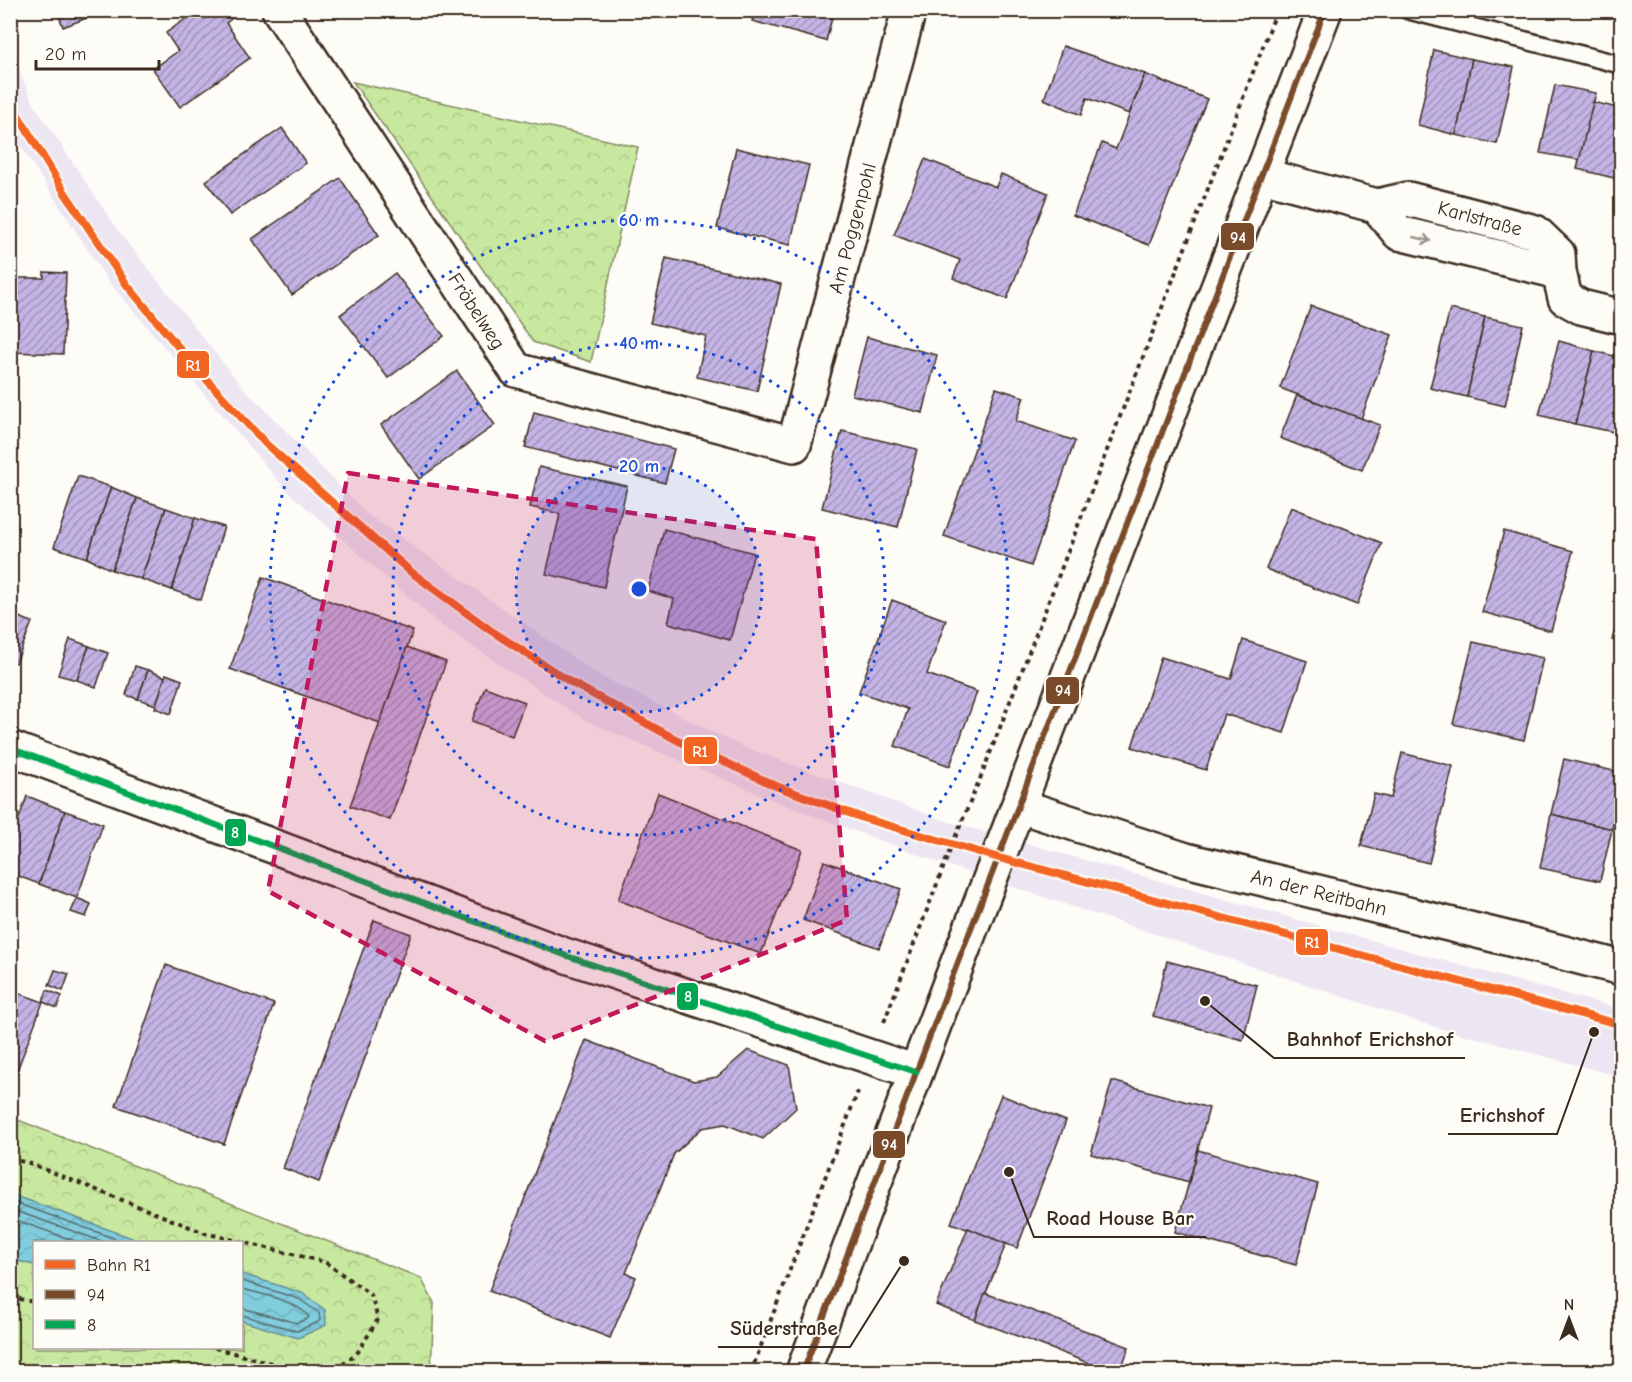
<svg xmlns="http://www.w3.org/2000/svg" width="1632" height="1382" viewBox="0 0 1632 1382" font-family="'Comic Neue',sans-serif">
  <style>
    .built { fill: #ece6f2 }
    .forest { fill: url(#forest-crowns); stroke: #82895f; stroke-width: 1.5; fill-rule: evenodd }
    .water { fill: url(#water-waves); stroke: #648c91; stroke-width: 1.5 }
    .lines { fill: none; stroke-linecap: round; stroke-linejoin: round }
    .shore { stroke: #576b6b; stroke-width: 1.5 }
    .building { fill: url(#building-hatch); stroke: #3b2a1e; stroke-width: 1.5 }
    .lane-casing { stroke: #3b2a1e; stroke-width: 21 }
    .street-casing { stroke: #3b2a1e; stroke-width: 38 }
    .secondary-casing { stroke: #3b2a1e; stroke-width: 38 }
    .path { stroke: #3b2a1e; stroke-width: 4; stroke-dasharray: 4.5 4.5; stroke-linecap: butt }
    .lane { stroke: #fdfcf7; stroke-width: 16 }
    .street { stroke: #fdfcf7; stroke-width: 33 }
    .secondary { stroke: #fdfcf7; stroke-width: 33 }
    .bus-1-casing { stroke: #fdfcf7; stroke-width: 10 }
    .bus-2-casing { stroke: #fdfcf7; stroke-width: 10 }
    .bus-1 { stroke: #7a4b2a; stroke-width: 6 }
    .bus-2 { stroke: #00a651; stroke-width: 6 }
    .rail-1-casing { stroke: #fdfcf7; stroke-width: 12 }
    .rail-1 { stroke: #f26522; stroke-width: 8 }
    .oneway { stroke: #9c938a }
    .marked { fill: #c2185b; fill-opacity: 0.2; stroke: #c2185b; stroke-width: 4.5; stroke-dasharray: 12 8; stroke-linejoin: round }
    .ring { fill: none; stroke: #1d4ed8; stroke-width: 3; stroke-dasharray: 3 6 }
    .labels { text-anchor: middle; stroke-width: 4.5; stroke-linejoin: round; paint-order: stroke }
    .street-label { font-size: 20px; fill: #3b2a1e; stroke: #fdfcf7 }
    .centre { fill: #1d4ed8; stroke: #fdfcf7; stroke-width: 3 }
    .ring-label { font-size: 18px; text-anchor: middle; font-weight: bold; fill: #1d4ed8; stroke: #fdfcf7; stroke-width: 4.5; stroke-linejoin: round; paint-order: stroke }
    .leader { fill: none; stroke: #3b2a1e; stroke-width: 2 }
    .callout-dot { fill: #3b2a1e; stroke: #fdfcf7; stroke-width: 2 }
    .callout-label { font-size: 21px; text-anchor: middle; font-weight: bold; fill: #3b2a1e; stroke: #fdfcf7; stroke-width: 4.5; stroke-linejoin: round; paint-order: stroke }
    .line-badge { stroke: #fdfcf7; stroke-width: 2 }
    .badge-label { font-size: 16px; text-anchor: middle; font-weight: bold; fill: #fff }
  </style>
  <defs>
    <pattern id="forest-crowns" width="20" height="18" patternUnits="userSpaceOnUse" patternTransform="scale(1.5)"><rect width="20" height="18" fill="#c8e8a0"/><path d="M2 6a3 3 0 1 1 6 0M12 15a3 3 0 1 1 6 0" fill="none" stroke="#adc789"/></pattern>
    <pattern id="water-waves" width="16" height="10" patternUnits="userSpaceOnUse" patternTransform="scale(1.5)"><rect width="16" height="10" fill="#80cdde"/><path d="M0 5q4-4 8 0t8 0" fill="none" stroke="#70b0be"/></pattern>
    <pattern id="building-hatch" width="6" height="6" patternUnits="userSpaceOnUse" patternTransform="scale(1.5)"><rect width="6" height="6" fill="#c3b4e5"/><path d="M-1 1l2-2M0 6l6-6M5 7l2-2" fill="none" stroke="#a093b9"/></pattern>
  </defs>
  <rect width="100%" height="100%" fill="#fdfcf7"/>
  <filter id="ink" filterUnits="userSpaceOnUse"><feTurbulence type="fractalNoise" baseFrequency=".0167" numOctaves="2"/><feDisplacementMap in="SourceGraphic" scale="12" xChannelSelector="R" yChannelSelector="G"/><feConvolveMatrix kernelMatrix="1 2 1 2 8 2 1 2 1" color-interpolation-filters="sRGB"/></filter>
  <g filter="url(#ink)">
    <path class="built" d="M10,51L35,106L119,232L240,384L366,513L597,674L741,746L949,822L1452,963L1621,1009V1077L1428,1025L935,861L783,804L588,722L443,627L287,491L108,281L11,131Z"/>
    <g class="forest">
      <path d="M353,82L638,147L591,362L533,342Z"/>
      <path d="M18,1120L421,1278L434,1303L431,1371L11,1372L10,1133ZM34,1242H242V1348H34Z"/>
    </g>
    <g class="water">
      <path d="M10,1195L30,1201L143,1242H34V1265L18,1261L11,1257Z"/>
      <path d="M242,1274L302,1293L325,1310L326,1325L298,1338L242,1321Z"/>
    </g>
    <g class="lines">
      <g class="shore">
        <path d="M10,1201L125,1242"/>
        <path d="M10,1209L104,1242"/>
        <path d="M10,1218L78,1242"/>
        <path d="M242,1281L299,1299L319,1313L320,1320L318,1322L297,1331L242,1315"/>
        <path d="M242,1289C260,1294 298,1301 309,1317L307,1319L297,1323L242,1308"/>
      </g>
    </g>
    <g class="building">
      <path d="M57,10H108L63,27Z"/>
      <path d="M198,10H243L226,23L250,58L180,107L153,69L178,51L166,33Z"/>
      <path d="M755,10H834L826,41L752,21Z"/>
      <path d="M1063,46L1145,74L1129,114L1087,98L1081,115L1044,99Z"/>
      <path d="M1434,50L1472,59L1456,135L1418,125Z"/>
      <path d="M1472,59L1514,67L1497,144L1456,135Z"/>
      <path d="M1145,74L1207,99L1149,245L1073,215L1102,143L1116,149Z"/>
      <path d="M1555,85L1596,93L1580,160L1540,153Z"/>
      <path d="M1593,102L1622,109V180L1577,169Z"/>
      <path d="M282,128L306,163L230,215L206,181Z"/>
      <path d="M736,148L809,165L790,245L717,228Z"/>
      <path d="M925,159L996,187L1001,174L1048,193L1007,299L953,278L960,260L894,235Z"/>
      <path d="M340,178L379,235L292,295L252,239Z"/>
      <path d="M666,258L781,284L757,391L697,377L706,336L650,323Z"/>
      <path d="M44,272L66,273L63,354L10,352V278H44Z"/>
      <path d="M395,273L444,336L388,378L340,315Z"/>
      <path d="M1311,306L1392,335L1361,419L1280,388Z"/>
      <path d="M1450,309L1485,317L1467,397L1430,388Z"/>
      <path d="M1485,317L1523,325L1505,406L1467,397Z"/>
      <path d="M867,337L937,355L923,413L852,395Z"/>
      <path d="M1559,341L1594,351L1575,424L1539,415Z"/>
      <path d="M1594,351L1622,358V400L1614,432L1575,424Z"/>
      <path d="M457,371L495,425L419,479L381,425Z"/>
      <path d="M996,388L1024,397L1016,421L1075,441L1031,566L944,536Z"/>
      <path d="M1297,395L1380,425L1362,470L1280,438Z"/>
      <path d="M534,412L674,449L665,483L525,447Z"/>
      <path d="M842,431L917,449L898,527L822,508Z"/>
      <path d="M539,467L627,486L604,587L546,574L560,514L530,507Z"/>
      <path d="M78,476L111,487L87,558L54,547Z"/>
      <path d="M111,487L137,498L112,570L87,558Z"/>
      <path d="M137,498L166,508L141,579L112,570Z"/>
      <path d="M1291,507L1382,543L1357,605L1266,569Z"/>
      <path d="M166,508L195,518L172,590L141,579Z"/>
      <path d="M195,518L224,527L201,600L172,590Z"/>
      <path d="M664,529L754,553L730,640L668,623L674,599L648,591Z"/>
      <path d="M1504,531L1573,551L1551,631L1482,612Z"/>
      <path d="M263,577L413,631L380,723L230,669Z"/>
      <path d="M892,600L946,620L927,674L977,692L950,766L895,746L908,709L859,692Z"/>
      <path d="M1622,606V643L1612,640Z"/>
      <path d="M11,614L32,622L16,663L10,661Z"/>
      <path d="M70,639L89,646L77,680L58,675Z"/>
      <path d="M1243,640L1307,661L1284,733L1224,714L1206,770L1132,747L1161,657L1231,679Z"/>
      <path d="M1473,642L1543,658L1524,740L1453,724Z"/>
      <path d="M89,646L108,653L96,687L77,680Z"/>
      <path d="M407,647L446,662L390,820L350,806Z"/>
      <path d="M135,666L148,670L138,699L126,695Z"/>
      <path d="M148,670L165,677L156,705L138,699Z"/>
      <path d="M166,674L182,680L171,714L155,708Z"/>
      <path d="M485,687L525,702L512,736L472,721Z"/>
      <path d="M1402,753L1453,766L1429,863L1361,846L1374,794L1391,798Z"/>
      <path d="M1564,759L1622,773V783L1612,829L1551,814Z"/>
      <path d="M658,793L802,850L761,954L618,900Z"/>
      <path d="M27,796L65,811L39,884L10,873V843Z"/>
      <path d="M65,811L103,824L77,898L39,884Z"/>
      <path d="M1551,814L1612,829L1600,881L1540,868Z"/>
      <path d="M824,861L901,889L879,948L803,920Z"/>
      <path d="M77,898L91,904L86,917L71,912Z"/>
      <path d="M374,920L411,934L319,1182L283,1168Z"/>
      <path d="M1167,961L1257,985L1243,1040L1153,1016Z"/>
      <path d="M166,965L274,1004L224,1144L116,1106Z"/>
      <path d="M55,970L69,974L63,991L49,985Z"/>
      <path d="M10,990L43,1002L15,1076L10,1075Z"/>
      <path d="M47,990L62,996L57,1008L43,1002Z"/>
      <path d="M586,1040L694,1081L717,1077L748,1050L789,1065L796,1108L763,1139L725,1124L702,1128L674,1154L626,1273L636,1277L610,1338L489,1291Z"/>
      <path d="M1112,1081L1209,1108L1189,1182L1091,1154Z"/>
      <path d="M1001,1095L1066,1121L1017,1248L951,1223Z"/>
      <path d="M1198,1150L1318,1184L1296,1265L1175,1232Z"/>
      <path d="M968,1228L1006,1244L975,1320L936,1305Z"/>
      <path d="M985,1293L1129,1347L1120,1372H1112L975,1320Z"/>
    </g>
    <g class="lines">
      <defs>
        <path id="lane" d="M1407,10L1622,65"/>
        <g id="street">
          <path d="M279,10L516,370L794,445L909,10"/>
          <path d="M1261,175L1377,206L1408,199L1535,232L1558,254L1559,272L1565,298L1581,307L1622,317"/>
          <path d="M1377,206L1399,233L1559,272"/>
          <path d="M10,748L567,956L916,1072"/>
          <path d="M1020,806L1186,860L1506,938L1622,968"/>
        </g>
        <path id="secondary" d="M803,1372L948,988L1325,10"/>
      </defs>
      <use href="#lane" class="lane-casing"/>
      <use href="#street" class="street-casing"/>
      <use href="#secondary" class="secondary-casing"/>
      <g class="path">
        <path d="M884,1022L952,845L982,774L1277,10"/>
        <path d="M10,1159L29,1163L205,1233L325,1262L371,1295L378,1319L358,1352L336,1370"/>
        <path d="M10,1297L34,1302"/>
        <path d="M215,1348L290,1368L336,1370L340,1372"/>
        <path d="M751,1372L858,1091"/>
      </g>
      <use href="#lane" class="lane"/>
      <use href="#street" class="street"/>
      <use href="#secondary" class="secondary"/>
      <defs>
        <path id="bus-1" d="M803,1372L948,988L1325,10"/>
        <path id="bus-2" d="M10,748L567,956L916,1072"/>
      </defs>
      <use href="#bus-1" class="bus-1-casing"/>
      <use href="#bus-2" class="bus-2-casing"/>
      <use href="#bus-1" class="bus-1"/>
      <use href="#bus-2" class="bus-2"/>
      <defs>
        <path id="rail-1" d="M10,102L65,193L127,285L194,366L267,445L411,572L490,630L572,683L677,740L776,786L863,818L999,858L1622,1025"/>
      </defs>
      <use href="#rail-1" class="rail-1-casing"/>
      <use href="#rail-1" class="rail-1"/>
    </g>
    <defs><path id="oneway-shaft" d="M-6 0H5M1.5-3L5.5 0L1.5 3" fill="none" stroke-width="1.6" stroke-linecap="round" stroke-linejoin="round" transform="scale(1.5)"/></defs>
    <use class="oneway" href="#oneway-shaft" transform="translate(1422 239) rotate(13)"/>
  </g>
  <path class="marked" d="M348,473L816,539L847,920L545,1041L268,891Z"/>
  <circle cx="639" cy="589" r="123" fill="#1d4ed8" fill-opacity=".12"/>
  <g class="ring">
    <circle cx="639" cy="589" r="123"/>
    <circle cx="639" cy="589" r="246"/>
    <circle cx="639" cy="589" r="369"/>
  </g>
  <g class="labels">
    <g class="street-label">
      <text transform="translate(1480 218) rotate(15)" y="7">Karlstraße</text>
      <text transform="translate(852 228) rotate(-75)" y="7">Am Poggenpohl</text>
      <text transform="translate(477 311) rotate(57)" y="7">Fröbelweg</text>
      <text transform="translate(1319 892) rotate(14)" y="7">An der Reitbahn</text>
    </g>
  </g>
  <circle cx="639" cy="589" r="9" class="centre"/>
  <g class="ring-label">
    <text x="639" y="226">60 m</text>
    <text x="639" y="349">40 m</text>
    <text x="639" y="472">20 m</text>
  </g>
  <path class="leader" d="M1205 1001L1274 1058H1465M1594 1032L1557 1134H1448M1009 1172L1034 1237H1206M904 1261L850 1347H718"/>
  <g class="callout-dot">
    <circle cx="1205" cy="1001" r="6"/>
    <circle cx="1594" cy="1032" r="6"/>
    <circle cx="1009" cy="1172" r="6"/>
    <circle cx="904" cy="1261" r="6"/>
  </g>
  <g class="callout-label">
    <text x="1370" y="1046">Bahnhof Erichshof</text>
    <text x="1502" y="1122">Erichshof</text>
    <text x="1120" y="1225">Road House Bar</text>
    <text x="784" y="1335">Süderstraße</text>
  </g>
  <g class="line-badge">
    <rect x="1220" y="222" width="35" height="29" rx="6" fill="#7a4b2a"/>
    <rect x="176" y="350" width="34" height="29" rx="6" fill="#f26522"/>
    <rect x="1045" y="676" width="35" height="29" rx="6" fill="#7a4b2a"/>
    <rect x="683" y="736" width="35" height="29" rx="6" fill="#f26522"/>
    <rect x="224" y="818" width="23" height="29" rx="6" fill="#00a651"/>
    <rect x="1295" y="928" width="34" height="28" rx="6" fill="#f26522"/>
    <rect x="676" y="982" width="23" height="29" rx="6" fill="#00a651"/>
    <rect x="872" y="1130" width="34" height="29" rx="6" fill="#7a4b2a"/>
  </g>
  <g class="badge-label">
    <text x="1238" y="243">94</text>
    <text x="193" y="371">R1</text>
    <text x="1063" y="696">94</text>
    <text x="700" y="757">R1</text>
    <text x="235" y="838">8</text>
    <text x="1312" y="948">R1</text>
    <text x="688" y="1002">8</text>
    <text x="889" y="1150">94</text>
  </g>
  <rect width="1632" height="1382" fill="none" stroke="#fdfcf7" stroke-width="36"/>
  <rect x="18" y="18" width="1596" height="1346" fill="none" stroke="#3b2a1e" stroke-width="2" filter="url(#ink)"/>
  <rect x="33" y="1241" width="210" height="108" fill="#fdfcf7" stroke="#afa8a0" stroke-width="1.5"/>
  <rect x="45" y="1260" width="30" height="9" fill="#f26522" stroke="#afa8a0" stroke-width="1.5"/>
  <text x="87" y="1271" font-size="18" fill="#3b2a1e">Bahn R1</text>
  <rect x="45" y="1290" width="30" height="9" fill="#7a4b2a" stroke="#afa8a0" stroke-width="1.5"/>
  <text x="87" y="1301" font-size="18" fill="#3b2a1e">94</text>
  <rect x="45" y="1320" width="30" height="9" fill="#00a651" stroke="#afa8a0" stroke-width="1.5"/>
  <text x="87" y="1331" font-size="18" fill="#3b2a1e">8</text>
  <g transform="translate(1569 1319)" stroke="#fdfcf7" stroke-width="4.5" paint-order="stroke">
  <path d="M0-4.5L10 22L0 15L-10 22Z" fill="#3b2a1e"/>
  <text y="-9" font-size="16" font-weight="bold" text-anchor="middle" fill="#3b2a1e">N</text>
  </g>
  <path d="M36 60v9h123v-9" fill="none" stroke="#3b2a1e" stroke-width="3"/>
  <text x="45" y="60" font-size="18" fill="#3b2a1e" stroke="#fdfcf7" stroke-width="4.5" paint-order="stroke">20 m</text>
</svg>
